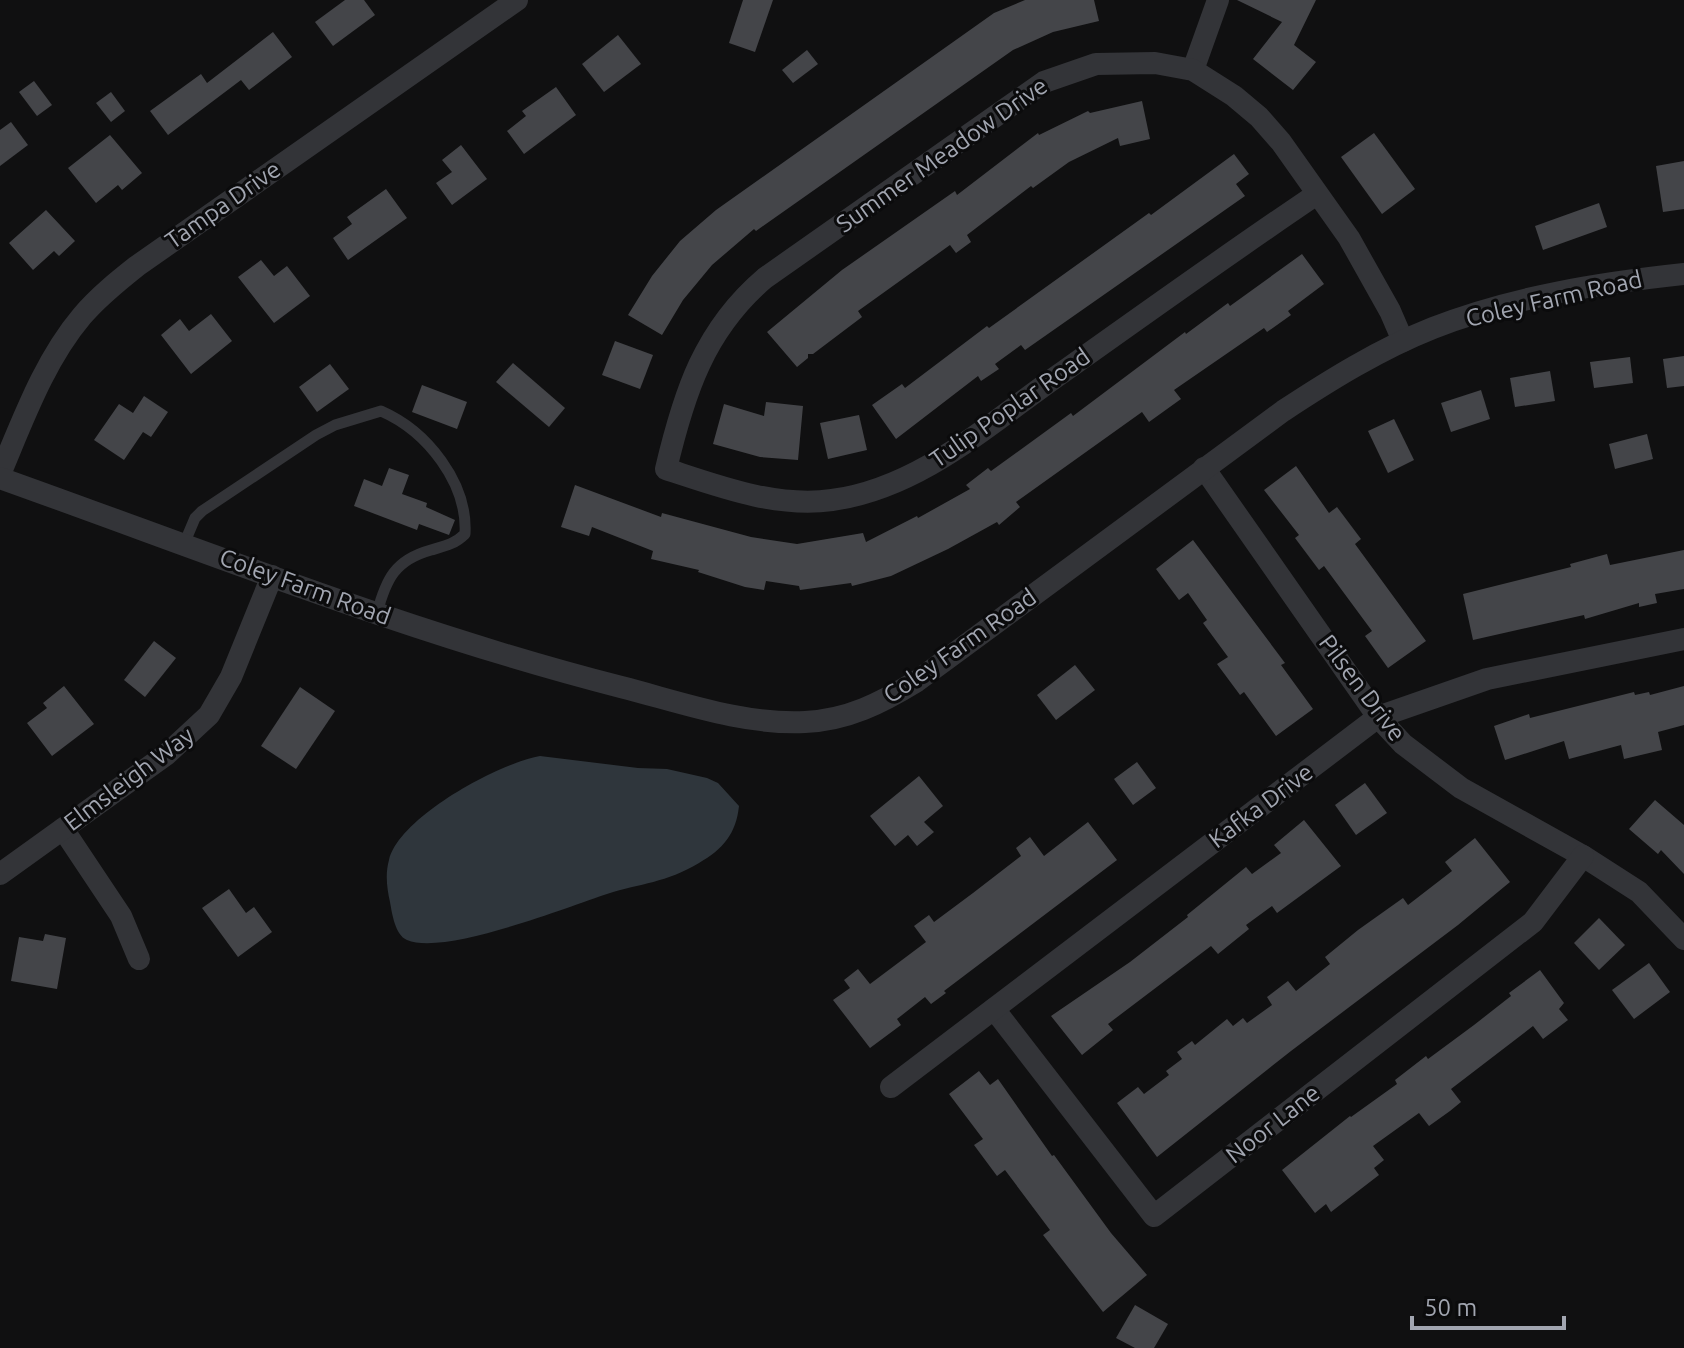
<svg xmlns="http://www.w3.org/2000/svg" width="1684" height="1348" viewBox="0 0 1684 1348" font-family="Ubuntu,sans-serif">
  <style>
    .water { fill: #2f363c }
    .building { fill: #444549 }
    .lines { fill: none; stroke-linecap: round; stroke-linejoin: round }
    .lane { stroke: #333438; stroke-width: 11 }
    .street { stroke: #333438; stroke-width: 22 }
    .labels { text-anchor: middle; stroke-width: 6; stroke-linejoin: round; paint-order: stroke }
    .street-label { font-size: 24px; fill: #a2a6b1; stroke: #0b0b0c }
  </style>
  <rect width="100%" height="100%" fill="#101011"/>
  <path class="water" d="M540,756L638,768L667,769L707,778L718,783L739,806C736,834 723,849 699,863C666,883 641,883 607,894C567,907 445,956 407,940C395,935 392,913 390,902C387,889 385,874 389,860C399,817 499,763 540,756Z"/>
  <g class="building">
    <path d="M345,0H364L375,15L333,46L315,22Z"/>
    <path d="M743,0H773L755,52L729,43Z"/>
    <path d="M1025,0H1094L1099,21L1053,32L1013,50L756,231L754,229L712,265L683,300L662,335L628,315L652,276L680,241L716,210L994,13Z"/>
    <path d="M1237,0H1316L1294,45L1316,62L1293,90L1253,59L1282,22Z"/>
    <path d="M273,32L292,57L249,90L241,80L168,135L150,111L201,74L207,83Z"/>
    <path d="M618,35L641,64L604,92L582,64Z"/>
    <path d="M807,50L818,64L793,83L782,70Z"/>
    <path d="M34,81L52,105L37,116L19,92Z"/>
    <path d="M556,87L576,115L524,154L507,131L526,116L522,111Z"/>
    <path d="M111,92L125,111L111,122L96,103Z"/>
    <path d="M1142,101L1150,139L1120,146L1118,138L1069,162L1033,188L1031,186L967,235L971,242L956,253L950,245L858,311L862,317L813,354H808V358L797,367L767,332L842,270L955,191L957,195L1038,133L1039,135L1088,111L1090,113Z"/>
    <path d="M11,122L28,145L0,166V130Z"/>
    <path d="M1374,133L1415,189L1382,214L1341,157Z"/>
    <path d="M110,135L142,173L122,190L118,185L96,203L68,168Z"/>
    <path d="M461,145L487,179L452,205L436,183L452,172L442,160Z"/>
    <path d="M1234,154L1249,174L1236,184L1245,196L1025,350L1021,345L995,364L999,369L981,381L978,376L896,439L872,405L902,384L905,388L987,326L989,328L1149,213L1151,215Z"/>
    <path d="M1684,161V209L1663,212L1656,166Z"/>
    <path d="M386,189L407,218L348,260L333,238L352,224L347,217Z"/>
    <path d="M1599,203L1607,227L1543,250L1535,226Z"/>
    <path d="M46,210L75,241L59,256L54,251L33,270L9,243Z"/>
    <path d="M1302,254L1324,284L1288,311L1291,315L1267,332L1264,328L1174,390L1181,399L1149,422L1142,412L1016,502L1020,507L999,525L997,522L948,549L891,576L852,586L851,583L800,590L799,586L766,581L764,590L745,587L698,572L699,570L651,559L653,551L592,527L589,536L561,527L575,485L661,517L662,513L751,537L797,544L863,533L866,542L917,516L918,518L970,489L966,485L988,468L991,471L1071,413L1073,416L1185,332L1186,334L1228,303L1230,306Z"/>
    <path d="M261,260L274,276L287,266L310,296L274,323L238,277Z"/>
    <path d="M211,314L232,341L191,374L161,335L180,319L189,331Z"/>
    <path d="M615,341L653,355L640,389L602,375Z"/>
    <path d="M1684,356V386L1667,388L1663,359Z"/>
    <path d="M1630,357L1633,383L1594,388L1590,362Z"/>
    <path d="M513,363L565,408L549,427L496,382Z"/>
    <path d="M330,364L349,389L317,412L299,387Z"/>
    <path d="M1550,371L1555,401L1515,407L1510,378Z"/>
    <path d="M422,385L467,402L457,429L412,412Z"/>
    <path d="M1481,390L1490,419L1451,432L1441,403Z"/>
    <path d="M144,396L168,412L151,437L143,432L124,460L94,440L119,404L133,413Z"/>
    <path d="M766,402L803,406L798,460L760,457L713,444L724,404L764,416Z"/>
    <path d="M859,415L867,450L828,459L820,423Z"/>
    <path d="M1394,419L1414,460L1388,473L1368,431Z"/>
    <path d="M1647,434L1653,459L1615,469L1609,444Z"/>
    <path d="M1296,466L1329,513L1337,507L1361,539L1355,544L1426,641L1388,668L1365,636L1372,631L1324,566L1319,570L1295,538L1299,535L1264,490Z"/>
    <path d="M389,468L409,475L402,494L427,503L426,507L455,520L449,535L419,524L417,530L354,506L364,479L382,486Z"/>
    <path d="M1193,540L1285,663L1281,665L1313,709L1276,736L1244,692L1240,695L1217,664L1228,657L1203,623L1207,620L1188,593L1179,600L1156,569Z"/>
    <path d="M1684,550V589L1655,594L1657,603L1639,607V603L1585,619L1584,615L1473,640L1463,594L1571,567L1570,564L1607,554L1610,565Z"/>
    <path d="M154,641L176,658L145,697L124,680Z"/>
    <path d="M1075,665L1095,690L1056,720L1037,695Z"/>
    <path d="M64,686L94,724L52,756L27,723L47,708L43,703Z"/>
    <path d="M1684,686V725L1658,732L1662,750L1624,759L1621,745L1569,759L1564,741L1505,760L1494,726L1529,714L1530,718L1634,692L1635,695L1649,692L1650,695Z"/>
    <path d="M300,687L335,711L296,769L261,746Z"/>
    <path d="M1137,762L1156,788L1133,805L1114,779Z"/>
    <path d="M919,776L943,806L924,822L934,832L917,846L908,835L895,846L870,816Z"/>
    <path d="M1365,783L1387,813L1356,835L1335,805Z"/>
    <path d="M1655,800L1684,825V874L1661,850L1658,854L1629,829Z"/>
    <path d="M1304,820L1341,866L1277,913L1272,906L1246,925L1249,929L1218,954L1211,946L1108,1024L1113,1030L1082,1055L1051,1016L1130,962L1188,917L1187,915L1246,867L1252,874L1281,853L1274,845Z"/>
    <path d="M1088,822L1117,860L944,991L946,993L931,1004L925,997L897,1019L901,1025L870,1048L833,1000L850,988L844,980L858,969L870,984L926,942L914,926L929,915L934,922L973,893L1021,856L1016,848L1030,837L1044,856Z"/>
    <path d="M1475,838L1510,882L1458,925L1291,1051L1157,1157L1117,1103L1138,1087L1144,1094L1169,1075L1166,1071L1182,1059L1177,1052L1192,1041L1195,1045L1227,1019L1233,1026L1243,1018L1247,1023L1272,1005L1267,997L1288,981L1296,991L1330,964L1325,957L1358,930L1403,898L1408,905L1452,871L1445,862Z"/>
    <path d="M229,889L246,913L254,907L272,932L238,957L202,908Z"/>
    <path d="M1599,918L1625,945L1599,970L1574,943Z"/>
    <path d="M45,934L66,938L57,989L11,981L19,937L43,941Z"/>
    <path d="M1649,963L1670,992L1634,1019L1612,990Z"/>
    <path d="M1540,970L1564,1003L1559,1009L1568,1020L1543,1039L1533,1026L1451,1089L1461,1102L1450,1111L1429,1126L1419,1113L1373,1146L1384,1160L1374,1168L1379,1175L1331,1212L1326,1204L1315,1213L1282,1170L1350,1116L1351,1117L1397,1084L1395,1080L1426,1056L1428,1059L1474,1025L1511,996L1509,993Z"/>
    <path d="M979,1071L990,1085L998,1079L1052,1156L1054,1155L1111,1233L1147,1275L1103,1312L1043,1235L1050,1230L1005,1170L997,1176L974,1145L983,1139L949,1094Z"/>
    <path d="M1135,1305L1168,1324L1154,1348H1135L1116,1338Z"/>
  </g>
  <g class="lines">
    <path class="lane" d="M184,544L195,518L202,511L316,435L335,425L381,411C427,431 468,483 465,534C455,544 445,546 431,550C395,560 386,579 377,613"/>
    <g class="street">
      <path d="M1193,70L1218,0"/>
      <path d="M1317,194C1231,252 1147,312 1063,372C991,422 921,488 832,500C776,508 718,486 666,469C684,393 704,330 765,278L1044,82L1096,64L1155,63L1193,70L1234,96L1259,117L1281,142L1349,238L1390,311L1403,341"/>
      <path d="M1204,468L1378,717L1403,744L1461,788L1583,856L1639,892L1684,939"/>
      <path d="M0,474C23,420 44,361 82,316C98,297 118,281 137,266L517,0"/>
      <path d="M0,478C205,551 409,633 621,687C680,702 743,725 805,722C848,720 881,703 917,681L1283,411C1330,380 1380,349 1433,328C1512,297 1600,283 1684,274"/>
      <path d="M63,829L121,916L139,959"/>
      <path d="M0,874L167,754L209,715L231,677L272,576"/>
      <path d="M994,1009L1154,1216L1533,922L1583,856"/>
      <path d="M891,1087L1378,717L1487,679L1684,639"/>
    </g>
  </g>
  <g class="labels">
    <g class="street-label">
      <text transform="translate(942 155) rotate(-35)" y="8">Summer Meadow Drive</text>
      <text transform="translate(223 205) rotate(-35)" y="8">Tampa Drive</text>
      <text transform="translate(1554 299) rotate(-13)" y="8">Coley Farm Road</text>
      <text transform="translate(1010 408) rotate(-35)" y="8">Tulip Poplar Road</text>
      <text transform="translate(305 587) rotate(20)" y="8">Coley Farm Road</text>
      <text transform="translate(960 646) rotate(-35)" y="8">Coley Farm Road</text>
      <text transform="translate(1362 688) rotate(53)" y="8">Pilsen Drive</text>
      <text transform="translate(129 779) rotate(-37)" y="8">Elmsleigh Way</text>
      <text transform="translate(1261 806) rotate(-37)" y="8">Kafka Drive</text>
      <text transform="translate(1273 1124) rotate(-38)" y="8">Noor Lane</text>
    </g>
  </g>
  <path d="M1412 1316v12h152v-12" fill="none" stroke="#a2a6b1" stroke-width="4"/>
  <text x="1424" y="1316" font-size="24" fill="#a2a6b1" stroke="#0b0b0c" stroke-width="6" paint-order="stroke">50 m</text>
</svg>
